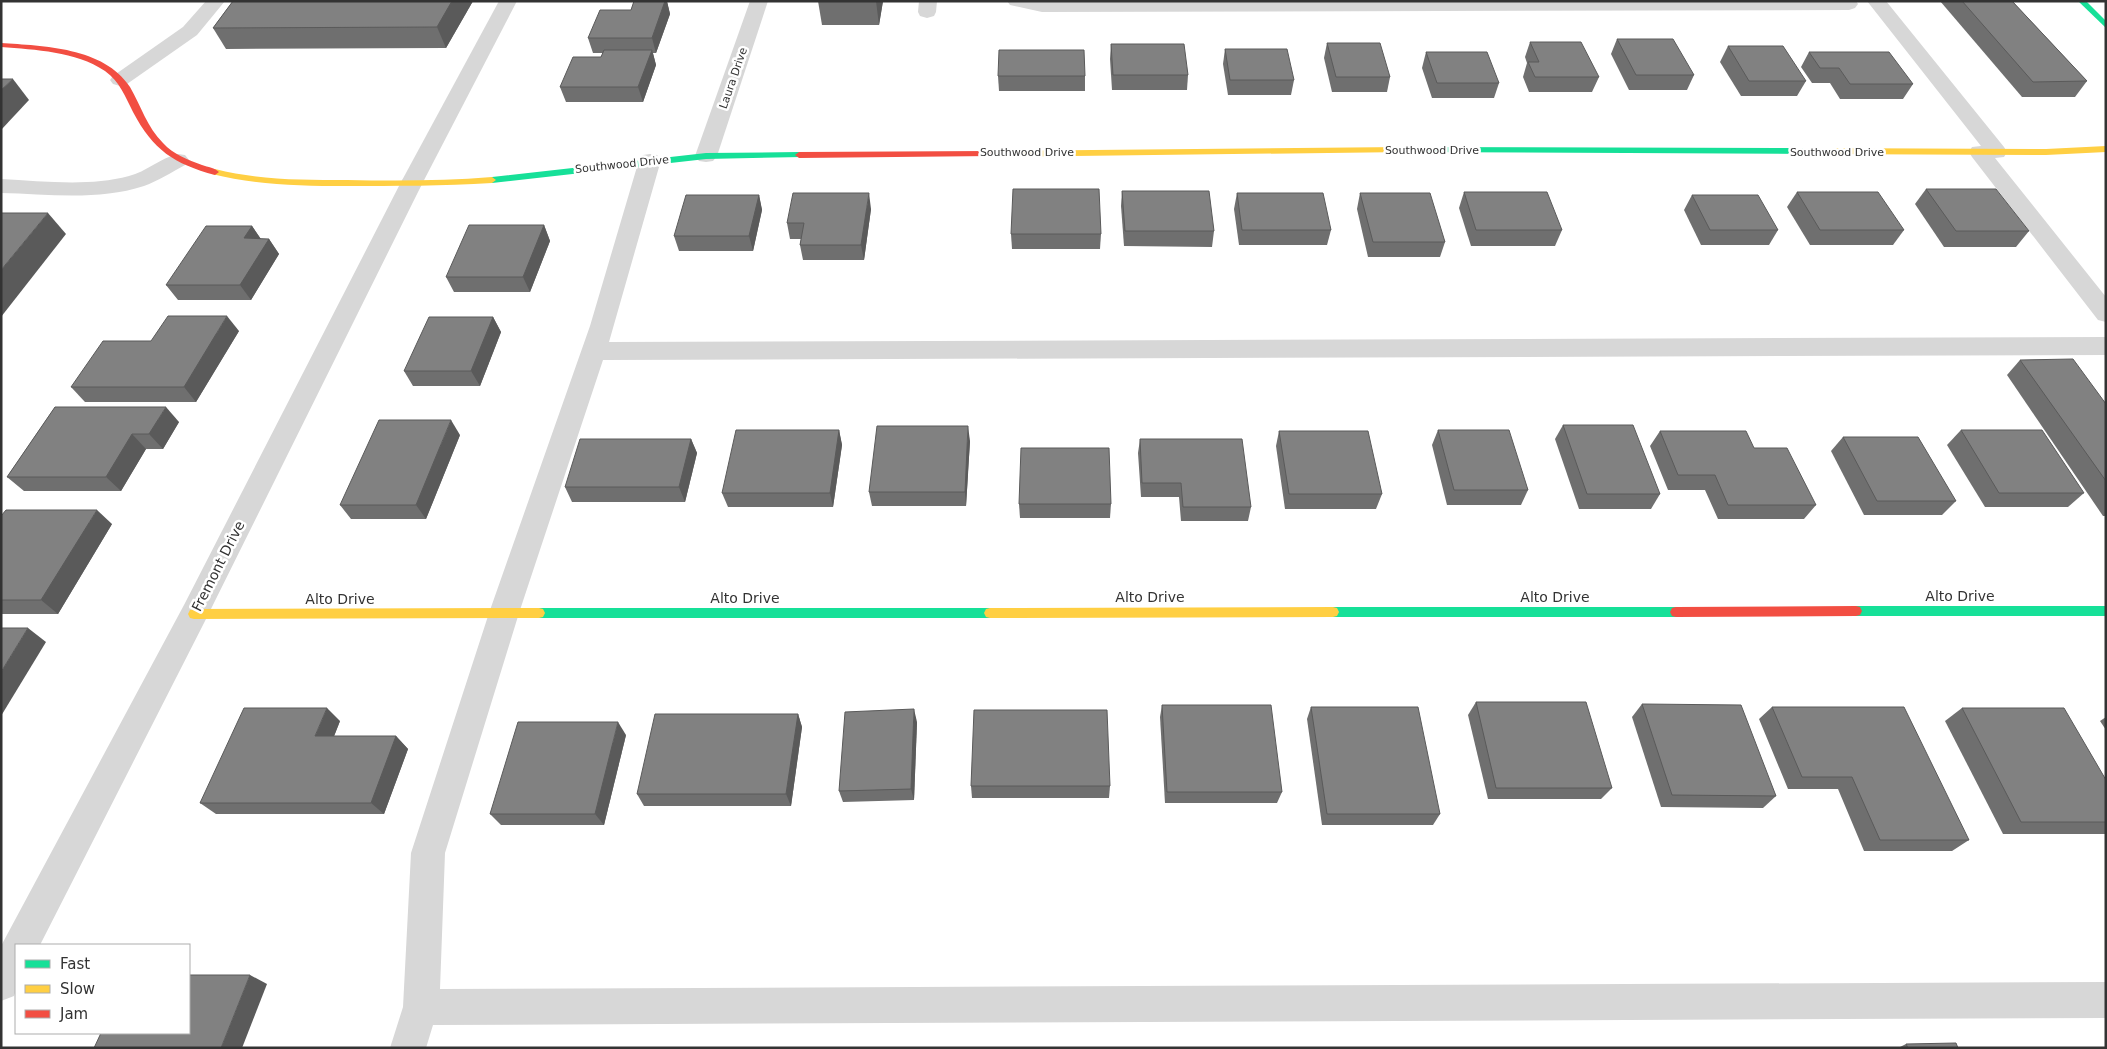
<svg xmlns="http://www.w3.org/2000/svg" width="2107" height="1049" viewBox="0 0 2107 1049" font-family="'DejaVu Sans',sans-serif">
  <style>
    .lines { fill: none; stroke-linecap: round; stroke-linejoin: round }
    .lane { fill: #d7d7d7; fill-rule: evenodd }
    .street { fill: #d7d7d7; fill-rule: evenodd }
    .fast { fill: #16e098; fill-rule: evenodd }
    .slow { fill: #ffcf43; fill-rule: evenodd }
    .jam { fill: #f24e42; fill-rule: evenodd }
    .wall { fill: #6f6f6f }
    .shaded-wall { fill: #5a5a5a }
    .building { fill: #818181; stroke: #5a5a5a }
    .labels { text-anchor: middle; stroke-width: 5; stroke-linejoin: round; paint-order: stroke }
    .far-street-label { font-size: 11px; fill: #333; stroke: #fff }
    .street-label { font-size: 14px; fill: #333; stroke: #fff }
  </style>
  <rect width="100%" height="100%" fill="#fff"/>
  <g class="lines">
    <g class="lane">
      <path d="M206,1H225L197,35L127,84L120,86L113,84L110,80L113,76L183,27Z"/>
      <path d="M499,1H517L422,184L419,189L411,191L403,189L400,184Z"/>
      <path d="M919,1H937L936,12L934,16L927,18L920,16L918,12Z"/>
      <path d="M1007,1H1856L1858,4L1855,8L1849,10L1042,12L1010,5Z"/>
      <path d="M1867,1H1886L2004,147L2007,152L2004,157L1995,158L2106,297V322L2098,320L1972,157L1969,152L1972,147L1981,146Z"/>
      <path d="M178,154L185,155L189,160L185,165C172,172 158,181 144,186C98,201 48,194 1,193V179C43,181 88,187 129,176C146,172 160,158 178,154Z"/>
      <path d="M650,154L657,155L661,160L609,342L2106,337V355L603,360L519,613L445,853L440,989L2106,982V1018L433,1025L426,1048H390L403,1007L411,853L489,613L590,326L639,160L643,155Z"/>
    </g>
    <g class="street">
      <path d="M750,1H768L717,156L713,161L706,162L699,161L695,156Z"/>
      <path d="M411,177L419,179L422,184L204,623L40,945H16V990L14,996L1,1001V946L184,605L400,184L403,179Z"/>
    </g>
    <g class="fast">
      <path d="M2078,1H2086L2106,21V28Z"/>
      <path d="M1403,147L1807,148L1811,151L1807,154L1400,152V148Z"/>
      <path d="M799,152L802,153V157L706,159L492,183L488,180L492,177L706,153Z"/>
      <path d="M1856,606H2106V616H1856L1852,615L1850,611L1852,607Z"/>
      <path d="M1333,607H1676L1680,608L1682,612L1680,616L1676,617H1333L1329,616L1327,612L1329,608Z"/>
      <path d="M539,608H990L994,609L996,613L994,617L990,618H539L535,617L533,613L535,609Z"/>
    </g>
    <g class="slow">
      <path d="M2106,146V152L2046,155L1807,154L1803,151L1807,148L2046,149Z"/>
      <path d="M1403,147L1406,148V152L989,157L985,154L989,151Z"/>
      <path d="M215,169C259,180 302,180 347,180C396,181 444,181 492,177L496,180L492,183C443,186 395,186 346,186C300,186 256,185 212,174L211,172Z"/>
      <path d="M1333,607L1337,608L1339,612L1337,616L1333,617L990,618L986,617L984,613L986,609L990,608Z"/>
      <path d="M539,608L543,609L545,613L543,617L539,618L194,619L190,618L188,614L190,610L194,609Z"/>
    </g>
    <g class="jam">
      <path d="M1,43C43,46 104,47 130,87C141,106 147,127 163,143C173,154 188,160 202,165C208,167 215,168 219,172L215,175C174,164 153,150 133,112C125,96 120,82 105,71C75,51 36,50 1,47Z"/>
      <path d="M989,151L993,154L992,156L799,158L795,155L799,152Z"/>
      <path d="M1856,606L1860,607L1862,611L1860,615L1856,616L1676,617L1672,616L1670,612L1672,608L1676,607Z"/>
    </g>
  </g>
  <g class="wall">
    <path d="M233,1H473L446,48L226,49L213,28Z"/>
    <path d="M630,1H684V2H667L670,14L656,53H653L656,65L643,102H566L560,87L601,57L603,53H593L588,38L631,10L634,2H630Z"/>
    <path d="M818,1H883L879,25H822Z"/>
    <path d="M1940,1H2012L2087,81L2075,97H2022Z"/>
    <path d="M1617,39L1694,75L1687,90H1629L1611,54Z"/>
    <path d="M1530,42L1599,77L1592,92H1529L1523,77L1527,63L1525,57Z"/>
    <path d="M1327,43L1390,77L1387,92H1332L1324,58Z"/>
    <path d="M1111,44L1188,75L1187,90H1112L1110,59Z"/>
    <path d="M1728,46L1806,81L1797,96H1741L1720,62Z"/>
    <path d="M1225,49L1294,80L1291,95H1228L1223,64Z"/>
    <path d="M1426,52L1499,83L1494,98H1432L1422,68Z"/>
    <path d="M1809,52L1913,84L1903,99H1840L1830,83H1812L1801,67Z"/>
    <path d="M998,76H1085V91H999Z"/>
    <path d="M1926,189L2029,231L2016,247H1944L1915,204Z"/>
    <path d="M1122,191L1214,231L1212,247L1124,246L1121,206Z"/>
    <path d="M1464,192L1562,230L1555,246H1471L1459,208Z"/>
    <path d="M1797,192L1904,230L1893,245H1810L1787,207Z"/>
    <path d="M1237,193L1331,230L1327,245H1239L1234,209Z"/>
    <path d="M1360,193L1445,242L1440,257H1368L1357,209Z"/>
    <path d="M759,195L762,210L753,251H679L674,236Z"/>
    <path d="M1692,195L1778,230L1769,245H1701L1684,210Z"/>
    <path d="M871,209L864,260H803L800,245L801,239H790L787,223Z"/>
    <path d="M544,225L550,241L530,292H454L446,277Z"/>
    <path d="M252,226L261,239H269L279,254L251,300H178L166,285Z"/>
    <path d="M1011,234H1101L1100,249H1012Z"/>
    <path d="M493,317L501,332L480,386H413L404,371Z"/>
    <path d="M239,331L196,402H85L71,387L151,341Z"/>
    <path d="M2020,360L2106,404V516H2103L2007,375Z"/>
    <path d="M55,407L179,422L163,449H146L121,491H24L7,477Z"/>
    <path d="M1563,425L1660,494L1651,509H1579L1555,439Z"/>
    <path d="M839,430L842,445L833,507H728L722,493Z"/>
    <path d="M1438,430L1528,490L1521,505H1447L1432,445Z"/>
    <path d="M1961,430L2084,493L2068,507H1985L1947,445Z"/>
    <path d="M1279,431L1382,494L1376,509H1285L1276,446Z"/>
    <path d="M1660,431L1754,448L1816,505L1804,519H1718L1705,490H1668L1650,446Z"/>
    <path d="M460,435L426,519H351L340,505Z"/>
    <path d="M1843,437L1956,501L1942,515H1864L1831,451Z"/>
    <path d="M691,439L697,453L685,502H572L565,487Z"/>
    <path d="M1140,439L1251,507L1248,521H1181L1179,497H1141L1138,453Z"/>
    <path d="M970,441L966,506H872L869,492Z"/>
    <path d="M1019,504H1111L1110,518H1020Z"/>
    <path d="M1,516L112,524L58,614H1Z"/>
    <path d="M1476,702L1612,788L1601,799H1488L1468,715Z"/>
    <path d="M1642,704L1776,796L1763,808L1661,807L1632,717Z"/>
    <path d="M1162,705L1282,792L1277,803H1165L1160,717Z"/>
    <path d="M1311,707L1440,814L1433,825H1322L1307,719Z"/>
    <path d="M1772,707L1969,840L1952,851H1864L1838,789H1788L1759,719Z"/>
    <path d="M1962,708L2106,780V834H2003L1945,721Z"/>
    <path d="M798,714L802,727L791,806H644L637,794Z"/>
    <path d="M2106,717V730L2100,721Z"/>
    <path d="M340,721L334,736H396L408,749L384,814H216L200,803Z"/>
    <path d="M917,722L914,800L843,802L839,791Z"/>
    <path d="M626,735L604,825H501L490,814Z"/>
    <path d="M971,786H1110L1109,798H972Z"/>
    <path d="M1906,1044L1958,1048H1898Z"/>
  </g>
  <g class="shaded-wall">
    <path d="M452,1H473L446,48L437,27Z"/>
    <path d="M665,1H667L670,14L656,53L652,38Z"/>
    <path d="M876,1H883L879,25Z"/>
    <path d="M652,50L656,65L643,102L638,87Z"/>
    <path d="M13,79L29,100L1,130V90Z"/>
    <path d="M869,193L871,209L864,260L861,245Z"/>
    <path d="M759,195L762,210L753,251L749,236Z"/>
    <path d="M48,213L66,234L1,317V270Z"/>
    <path d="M544,225L550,241L530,292L523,277Z"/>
    <path d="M252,226L262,241L244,238Z"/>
    <path d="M269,239L279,254L251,300L240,285Z"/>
    <path d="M227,316L239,331L196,402L184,387Z"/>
    <path d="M493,317L501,332L480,386L471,371Z"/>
    <path d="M166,407L179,422L163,449L149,434Z"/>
    <path d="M451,420L460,435L426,519L416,505Z"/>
    <path d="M968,426L970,441L966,506L965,492Z"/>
    <path d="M839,430L842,445L833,507L830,493Z"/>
    <path d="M132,434L146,449L121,491L106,477Z"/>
    <path d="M691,439L697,453L685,502L679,487Z"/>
    <path d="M97,510L112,524L58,614L41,600Z"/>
    <path d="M28,628L46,642L1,716V672Z"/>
    <path d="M327,708L340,721L329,749L315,736Z"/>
    <path d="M914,709L917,722L914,800L911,789Z"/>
    <path d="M798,714L802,727L791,806L786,794Z"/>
    <path d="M618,722L626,735L604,825L595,814Z"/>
    <path d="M396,736L408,749L384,814L371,803Z"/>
    <path d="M250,975L267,984L242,1048H221Z"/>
  </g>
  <g class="building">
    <path d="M233,1H452L437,27L213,28Z"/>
    <path d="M634,1H665L652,38H588L600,10H631Z"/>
    <path d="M1962,1H2012L2087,81L2033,82Z"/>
    <path d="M1617,39H1673L1694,75H1636Z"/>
    <path d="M1530,42H1581L1599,77H1535L1528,62H1539Z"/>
    <path d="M1327,43H1380L1390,77H1336Z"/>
    <path d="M1111,44H1184L1188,75H1113Z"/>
    <path d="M1728,46H1783L1806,81H1749Z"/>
    <path d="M1225,49H1287L1294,80H1230Z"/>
    <path d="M604,50H652L638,87H560L573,57H601Z"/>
    <path d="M999,50H1084L1085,76H998Z"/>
    <path d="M1426,52H1487L1499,83H1437Z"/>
    <path d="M1809,52H1889L1913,84H1850L1839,68H1820Z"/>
    <path d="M1,79H13L1,90Z"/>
    <path d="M1013,189H1099L1101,234H1011Z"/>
    <path d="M1926,189H1996L2029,231H1956Z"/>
    <path d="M1122,191H1209L1214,231H1125Z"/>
    <path d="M1464,192H1547L1562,230H1476Z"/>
    <path d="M1797,192H1878L1904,230H1820Z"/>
    <path d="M793,193H869L861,245H800L804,223H787Z"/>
    <path d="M1237,193H1323L1331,230H1242Z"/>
    <path d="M1360,193H1430L1445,242H1373Z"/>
    <path d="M686,195H759L749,236H674Z"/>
    <path d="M1692,195H1758L1778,230H1710Z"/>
    <path d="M1,213H48L1,270Z"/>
    <path d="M469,225H544L523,277H446Z"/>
    <path d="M206,226H252L244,238L269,239L240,285H166Z"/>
    <path d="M168,316H227L184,387H71L103,341H151Z"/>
    <path d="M429,317H493L471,371H404Z"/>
    <path d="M2073,359L2106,404V481L2020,360Z"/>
    <path d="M55,407H166L149,434H132L106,477H7Z"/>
    <path d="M379,420H451L416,505H340Z"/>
    <path d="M1563,425H1633L1660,494H1587Z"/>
    <path d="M877,426H968L965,492H869Z"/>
    <path d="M736,430H839L830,493H722Z"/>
    <path d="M1438,430H1509L1528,490H1454Z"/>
    <path d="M1961,430H2042L2084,493H1999Z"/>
    <path d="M1279,431H1368L1382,494H1289Z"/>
    <path d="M1660,431H1746L1754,448H1787L1816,505H1728L1715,475H1678Z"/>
    <path d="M1843,437H1918L1956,501H1877Z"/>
    <path d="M580,439H691L679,487H565Z"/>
    <path d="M1140,439H1242L1251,507H1183L1181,483H1142Z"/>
    <path d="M1021,448H1109L1111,504H1019Z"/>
    <path d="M6,510H97L41,600H1V516Z"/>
    <path d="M1,628H28L1,672Z"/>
    <path d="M1476,702H1586L1612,788H1496Z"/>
    <path d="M1642,704L1741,705L1776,796L1672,795Z"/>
    <path d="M1162,705H1271L1282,792H1167Z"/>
    <path d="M1311,707H1418L1440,814H1327Z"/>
    <path d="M1772,707H1904L1969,840H1880L1852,777H1802Z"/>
    <path d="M244,708H327L315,736H396L371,803H200Z"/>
    <path d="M1962,708H2064L2106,780V822H2021Z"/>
    <path d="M914,709L911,789L839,791L845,712Z"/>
    <path d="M974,710H1107L1110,786H971Z"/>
    <path d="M655,714H798L786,794H637Z"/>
    <path d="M518,722H618L595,814H490Z"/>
    <path d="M189,975H250L221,1048H94L101,1033H189Z"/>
    <path d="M1956,1043L1958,1048H1908L1906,1044Z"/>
  </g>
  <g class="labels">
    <g class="far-street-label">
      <text transform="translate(733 78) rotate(-71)" y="4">Laura Drive</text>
      <text x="1432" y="154">Southwood Drive</text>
      <text x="1027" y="156">Southwood Drive</text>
      <text x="1837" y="156">Southwood Drive</text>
      <text transform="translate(622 164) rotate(-6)" y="4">Southwood Drive</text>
    </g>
    <g class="street-label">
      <text transform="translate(218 566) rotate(-63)" y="5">Fremont Drive</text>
      <text x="1960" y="601">Alto Drive</text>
      <text x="1150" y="602">Alto Drive</text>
      <text x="1555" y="602">Alto Drive</text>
      <text x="745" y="603">Alto Drive</text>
      <text x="340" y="604">Alto Drive</text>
    </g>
  </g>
  <rect width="2107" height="1049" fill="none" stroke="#333333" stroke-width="5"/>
  <rect x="15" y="944" width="175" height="90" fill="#ffffff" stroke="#adadad"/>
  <rect x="25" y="960" width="25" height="8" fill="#16e098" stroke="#adadad"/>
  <text x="60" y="969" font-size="15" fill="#333333">Fast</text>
  <rect x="25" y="985" width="25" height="8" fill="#ffcf43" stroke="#adadad"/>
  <text x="60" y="994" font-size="15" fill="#333333">Slow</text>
  <rect x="25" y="1010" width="25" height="8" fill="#f24e42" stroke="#adadad"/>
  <text x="60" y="1019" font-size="15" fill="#333333">Jam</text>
</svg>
